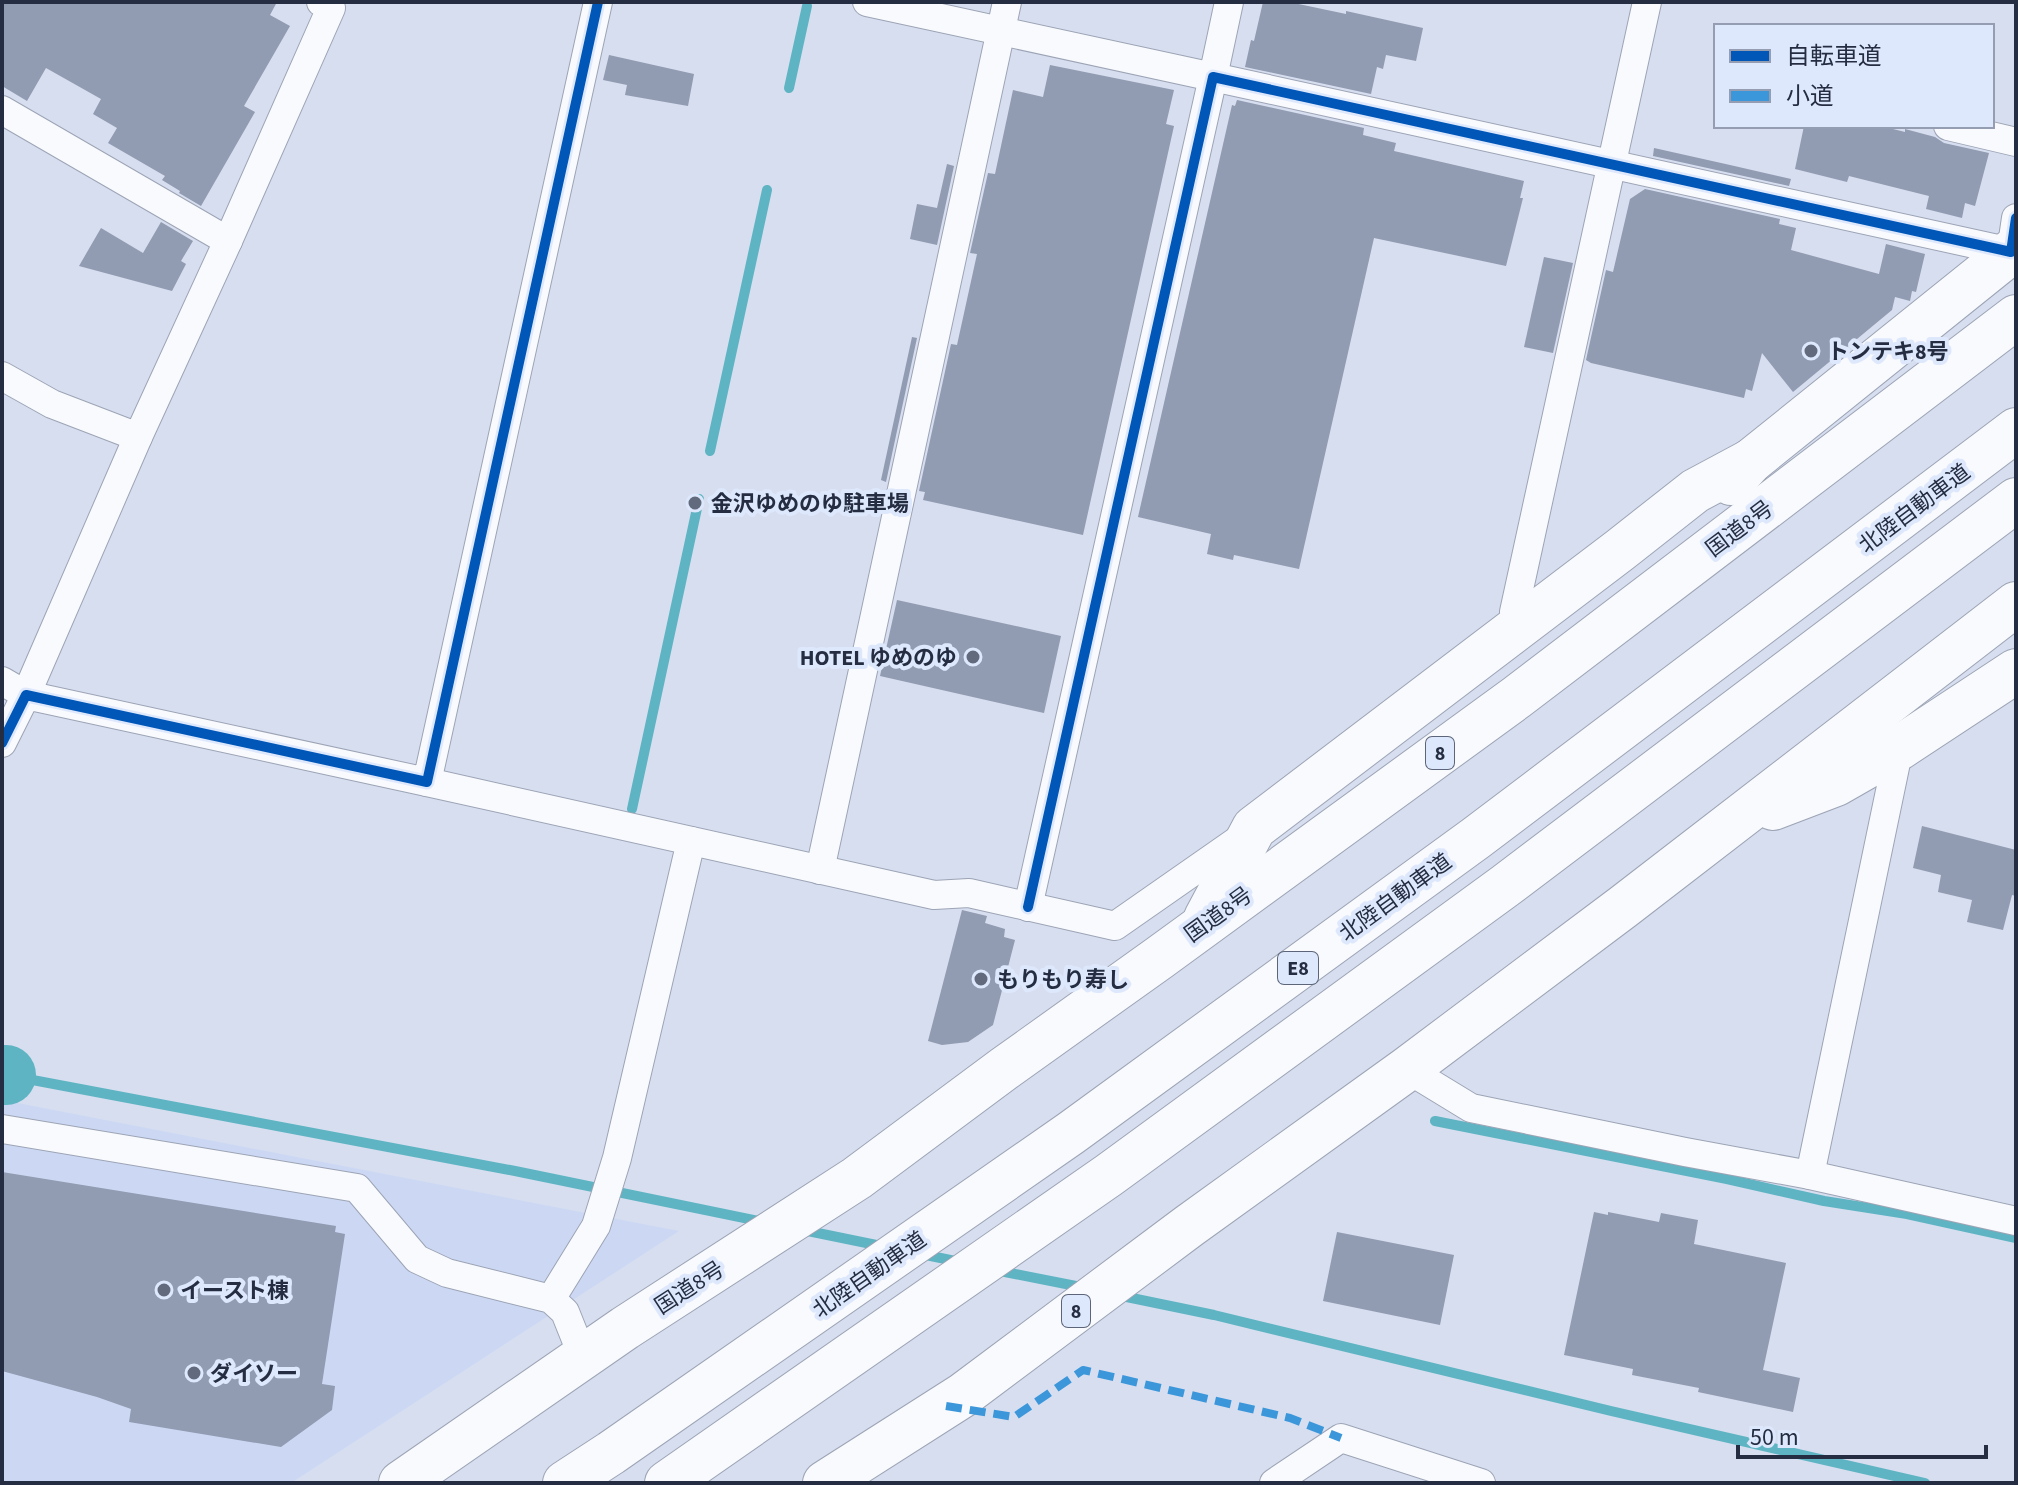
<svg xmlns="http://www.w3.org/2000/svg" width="2018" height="1485" viewBox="0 0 2018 1485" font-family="'Source Sans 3','Noto Sans JP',sans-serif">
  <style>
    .built { fill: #ccd8f3 }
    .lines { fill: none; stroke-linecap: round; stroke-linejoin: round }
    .stream { stroke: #5eb4c2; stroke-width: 10 }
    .river { stroke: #5eb4c2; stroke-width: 60 }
    .building { fill: #919bb1 }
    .street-casing { stroke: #9ca4b5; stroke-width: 30 }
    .highway-casing { stroke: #9ca4b5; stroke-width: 46 }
    .street { stroke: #f9fafd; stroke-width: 28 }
    .highway { stroke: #f9fafd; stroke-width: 44 }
    .quiet { stroke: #3b96da; stroke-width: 8; stroke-dasharray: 16 8; stroke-linecap: butt }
    .cycleway-casing { stroke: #dee8fd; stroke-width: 15 }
    .cycleway { stroke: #0057b8; stroke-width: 10 }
    .poi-dot { fill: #626b7e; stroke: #dee8fd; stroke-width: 3 }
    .labels { text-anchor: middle; stroke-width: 8; stroke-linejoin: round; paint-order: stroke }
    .shield { fill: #dee8fd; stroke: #5c6579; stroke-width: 2 }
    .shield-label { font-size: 20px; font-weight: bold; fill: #242d41 }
    .poi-label { font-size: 22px; font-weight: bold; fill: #242d41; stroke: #dee8fd; text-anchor: start }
    .street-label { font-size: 22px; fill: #242d41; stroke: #dee8fd }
  </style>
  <rect width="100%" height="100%" fill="#d6def0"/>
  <path class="built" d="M2,1100L679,1231L291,1483H2Z"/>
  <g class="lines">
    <g class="stream">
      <path d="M789,88L807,6"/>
      <path d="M710,451L767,190"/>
      <path d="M632,809L699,499"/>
      <path d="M6,1075L515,1171L764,1222"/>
      <path d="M1435,1121L1727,1179L1824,1201L1907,1214L2016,1238"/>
      <path d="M803,1230L886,1247"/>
      <path d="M921,1254L960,1262"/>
      <path d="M995,1270L1086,1288"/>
      <path d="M1117,1295L1214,1315L1611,1411L1925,1483"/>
    </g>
    <path class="river" d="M2,1075H6"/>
  </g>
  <g class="building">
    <path d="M2,2H277L270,15L290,26L244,106L255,112L201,206L179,193L180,191L162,180L165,176L108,143L117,128L93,114L101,99L46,68L27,101L2,86Z"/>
    <path d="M1263,2H1289L1346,14V11L1423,28L1416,61L1386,55L1383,69L1377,67L1371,94L1245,67L1251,40L1254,41Z"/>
    <path d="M609,55L694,74L688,106L625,95L627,85L603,80Z"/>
    <path d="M1050,65L1174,90L1166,124L1174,126L1083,535L923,500L925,492L919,491L951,344L957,345L977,254L970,253L988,173L995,174L1013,90L1043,97Z"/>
    <path d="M1237,100L1364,128L1363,135L1396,143L1394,151L1524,181L1520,198H1523L1506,266L1374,238L1299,569L1234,555L1233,560L1207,554L1211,534L1138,517L1232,105L1235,106Z"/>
    <path d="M1804,126H1881L1905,132V129L1935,137L1944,143L1989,153L1975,206L1965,203L1962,218L1926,209L1929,196L1849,176L1847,182L1795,169Z"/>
    <path d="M1654,148L1730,165L1791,179L1789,186L1653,156Z"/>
    <path d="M947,164L954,166L937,245L910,239L917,204L937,208Z"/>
    <path d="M1645,189L1780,219L1779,224L1796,228L1791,250L1879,274L1886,244L1925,254L1916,292L1912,291L1910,301L1895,297L1892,310L1793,392L1762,353L1752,391L1746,389L1744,398L1591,363L1586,360L1606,270L1613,272L1630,199Z"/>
    <path d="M161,222L193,241L181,261L186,264L172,291L79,266L101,228L143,253Z"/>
    <path d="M1544,257L1573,263L1553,353L1524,347Z"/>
    <path d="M912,337L917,338L886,482L881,480Z"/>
    <path d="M897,600L1061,636L1044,713L880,676Z"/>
    <path d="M1922,826L2016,850V896L2012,895L2003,930L1967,922L1972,900L1938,892L1941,875L1913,868Z"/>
    <path d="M962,910L987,916L985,923L1005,929L1004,937L1015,940L993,1025L968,1042L942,1045L928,1041Z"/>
    <path d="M2,1172L336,1226L335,1232L345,1234L322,1384L335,1386L332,1410L281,1447L129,1422L131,1409L97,1397L2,1371Z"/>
    <path d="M1594,1212L1608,1215V1212L1659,1222L1661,1213L1698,1220L1694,1244L1786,1263L1763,1370L1800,1378L1793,1412L1698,1392L1699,1388L1632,1375L1633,1369L1564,1355Z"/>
    <path d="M1337,1232L1454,1255L1440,1325L1323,1301Z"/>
  </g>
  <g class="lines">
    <defs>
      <g id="street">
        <path d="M867,2L1213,77L1229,2"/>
        <path d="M2,110L228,241"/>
        <path d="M1948,126L2016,142"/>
        <path d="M2,376L52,404L138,437L228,241L331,8L321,2"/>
        <path d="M1522,625L1514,612L1647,2"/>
        <path d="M2,681L26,695L138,437"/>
        <path d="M2,743L26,695L427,782L598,2"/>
        <path d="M427,782L934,895L969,893L1115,926L1244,836"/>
        <path d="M820,870L1007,2"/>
        <path d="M1028,907L1213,77L2011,252L2016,218"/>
        <path d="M1407,1069L1471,1108L1685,1152L1810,1175L2016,1221"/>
        <path d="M2,1129L357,1188L417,1259L447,1273L551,1299L565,1312L583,1357"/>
        <path d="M1810,1175L1899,748"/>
        <path d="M551,1299L596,1226L617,1158L691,841"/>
        <path d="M1274,1483L1341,1438L1481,1483"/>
      </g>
      <g id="highway">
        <path d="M1731,483L1751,461L2016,248"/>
        <path d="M1773,808L1836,784L1899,748L2016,671"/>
        <path d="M1206,918L1254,828L1620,550L1695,491L1751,461"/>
        <path d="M401,1483L625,1328L857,1178L1005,1068L1159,958L1517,697L2016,317"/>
        <path d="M565,1483L611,1453L1071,1133L1476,838L2016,430"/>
        <path d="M667,1483L1109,1175L1505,886L2016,500"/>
        <path d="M825,1483L963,1395L1189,1226L1407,1069L1623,907L2016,604"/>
      </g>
    </defs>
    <use href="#street" class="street-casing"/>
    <use href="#highway" class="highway-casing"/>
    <use href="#street" class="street"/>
    <use href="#highway" class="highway"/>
    <path class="quiet" d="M946,1406L1014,1417L1083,1370L1290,1418L1341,1438"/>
    <defs>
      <g id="cycleway">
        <path d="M2,743L26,695L427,782L598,2"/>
        <path d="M1028,907L1213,77L2011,252L2016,218"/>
      </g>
    </defs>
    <use href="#cycleway" class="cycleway-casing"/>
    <use href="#cycleway" class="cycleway"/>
  </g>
  <g class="poi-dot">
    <circle cx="1811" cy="351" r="8"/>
    <circle cx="695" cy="503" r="8"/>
    <circle cx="973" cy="657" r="8"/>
    <circle cx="981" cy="979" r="8"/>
    <circle cx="164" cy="1290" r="8"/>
    <circle cx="194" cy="1373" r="8"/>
  </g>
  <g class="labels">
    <g class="shield">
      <rect x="1426" y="737" width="28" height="32" rx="6"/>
      <rect x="1278" y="952" width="40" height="32" rx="6"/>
      <rect x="1062" y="1295" width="28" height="32" rx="6"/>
    </g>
    <g class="shield-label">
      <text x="1440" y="760">8</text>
      <text x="1298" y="975">E8</text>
      <text x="1076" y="1318">8</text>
    </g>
    <g class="poi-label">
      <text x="1827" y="359">トンテキ8号</text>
      <text x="711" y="511">金沢ゆめのゆ駐車場</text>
      <text x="957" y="665" text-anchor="end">HOTEL ゆめのゆ</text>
      <text x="997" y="987">もりもり寿し</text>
      <text x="180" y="1298">イースト棟</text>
      <text x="210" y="1381">ダイソー</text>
    </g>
    <g class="street-label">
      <text transform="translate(1914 508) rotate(-37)" y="8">北陸自動車道</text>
      <text transform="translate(1739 528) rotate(-37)" y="8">国道8号</text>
      <text transform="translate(1395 897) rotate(-36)" y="8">北陸自動車道</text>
      <text transform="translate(1218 914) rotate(-36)" y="8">国道8号</text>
      <text transform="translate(869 1274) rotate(-35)" y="8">北陸自動車道</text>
      <text transform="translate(689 1287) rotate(-33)" y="8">国道8号</text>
    </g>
  </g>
  <rect width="2018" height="1485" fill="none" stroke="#242d41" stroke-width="8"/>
  <rect x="1714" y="24" width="280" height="104" fill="#dee8fd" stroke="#949db2" stroke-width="2"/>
  <rect x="1730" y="50" width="40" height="12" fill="#0057b8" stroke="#949db2" stroke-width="2"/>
  <text x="1786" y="64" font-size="24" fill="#242d41">自転車道</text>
  <rect x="1730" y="90" width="40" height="12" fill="#3b96da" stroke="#949db2" stroke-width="2"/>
  <text x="1786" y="104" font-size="24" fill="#242d41">小道</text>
  <path d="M1738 1445v12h248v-12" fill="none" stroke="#242d41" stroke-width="4"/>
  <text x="1750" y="1445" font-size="24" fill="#242d41" stroke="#dee8fd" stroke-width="6" paint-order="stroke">50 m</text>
</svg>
